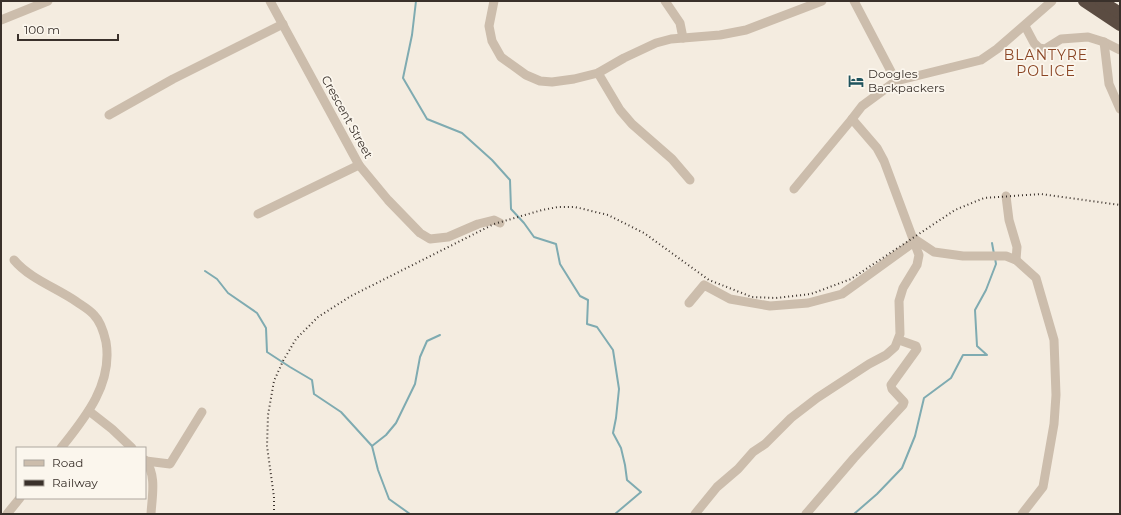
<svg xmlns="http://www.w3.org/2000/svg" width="1121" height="515" viewBox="0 0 1121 515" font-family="Montserrat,sans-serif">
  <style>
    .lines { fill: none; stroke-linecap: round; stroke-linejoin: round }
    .stream { stroke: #7fabb1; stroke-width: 2 }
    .minor { stroke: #ccbdac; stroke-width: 9 }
    .highway { stroke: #5b4c42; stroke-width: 12 }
    .rail { stroke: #3a312b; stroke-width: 2; stroke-dasharray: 1 3; stroke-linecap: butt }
    .labels { text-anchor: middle; stroke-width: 3.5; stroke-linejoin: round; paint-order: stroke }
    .poi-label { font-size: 12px; fill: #3a312b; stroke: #fbf6ed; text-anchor: start }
    .street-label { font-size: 12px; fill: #3a312b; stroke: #fbf6ed }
    .quarter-label { font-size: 14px; letter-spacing: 1px; fill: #8a4423; stroke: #fbf6ed }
  </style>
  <rect width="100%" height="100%" fill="#f4ece0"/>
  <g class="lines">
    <g class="stream">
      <path d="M416,1L412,35L403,78L427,119L462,133L492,160L510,180L511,209L524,223L534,237L556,244L560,264L580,296L588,300L587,324L597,327L613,350L619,389L616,418L613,433L621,448L625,465L627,480L641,492L615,514"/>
      <path d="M992,243L994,254"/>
      <path d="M205,271L217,279L228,293L257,313L266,328L267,352L290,367L312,380L314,394L341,412L372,446L378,470L389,499L410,514"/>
      <path d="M372,446L386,435L396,423L415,384L420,357L427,341L440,335"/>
      <path d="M854,514L877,494L902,468L915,436L924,398L951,378L963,355H987L977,346L975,310L986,290L996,264L995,258"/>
    </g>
    <g class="minor">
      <path d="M270,1L359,165L388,200L420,233L430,239L448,237L478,224L494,220L500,223"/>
      <path d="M494,1L489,26L492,41L501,57L526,75L540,81L552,82L574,79L598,73L624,58L656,43L671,39L720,35L746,30L822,1"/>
      <path d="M665,1L680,23L683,38"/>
      <path d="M854,1L896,81"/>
      <path d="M1,20L48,1"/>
      <path d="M1025,26L1034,43L1039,48L1045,49L1061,39L1088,37L1104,42L1120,50"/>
      <path d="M1104,42L1109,84L1120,109"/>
      <path d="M598,73L620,110L632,124L672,159L690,180"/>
      <path d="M109,115L173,79L283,24"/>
      <path d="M794,189L852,119L862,106L896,81L981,60L997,49L1052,1"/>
      <path d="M1006,196L1009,220L1017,247L1016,260"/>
      <path d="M258,214L359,165"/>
      <path d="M913,238L934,252L963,256H1006L1016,260L1036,278L1054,340L1056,395L1054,424L1043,487L1022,514"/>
      <path d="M14,260C30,279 57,288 77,302C83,306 90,310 94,315C101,322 104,333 106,342C113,384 85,418 61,448"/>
      <path d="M689,303L704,285L730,299L770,306L808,303L842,294L914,242"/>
      <path d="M89,411L112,429L132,448"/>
      <path d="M145,460C157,475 152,496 151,514"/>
      <path d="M146,461L170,464L202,412"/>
      <path d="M7,514L20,498"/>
      <path d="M695,514L717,487L738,469L753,452L765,444L791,418L817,398L869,364L886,355L895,347L900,334L899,301L903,288L917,265L919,255L884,161L877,148L852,119"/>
      <path d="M806,514L854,458L903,405L904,402L892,389L891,385L917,349L916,346L899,340"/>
    </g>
    <g class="highway">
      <path d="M1084,1L1120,25"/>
      <path d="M1101,1L1120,13"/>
    </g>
    <path class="rail" d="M274,514V497L267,446L268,415L274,381L283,361L296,339L318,317L351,296L494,224L542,210L558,207H575L608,215L644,233L709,280L752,297L776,298L811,294L851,279L955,210L984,198L1041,194L1120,205"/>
  </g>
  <defs>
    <symbol id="hotel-bare" viewBox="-9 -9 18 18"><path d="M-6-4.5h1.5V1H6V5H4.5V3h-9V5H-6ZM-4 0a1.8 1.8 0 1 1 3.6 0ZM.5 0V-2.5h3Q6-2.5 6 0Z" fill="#1f535d" stroke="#fbf6ed" stroke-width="2.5" paint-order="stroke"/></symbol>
  </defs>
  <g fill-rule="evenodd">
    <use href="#hotel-bare" x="845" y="70" width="22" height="22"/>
  </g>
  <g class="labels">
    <g class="poi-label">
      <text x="868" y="78">Doogles<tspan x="868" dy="14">Backpackers</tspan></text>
    </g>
    <g class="street-label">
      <text transform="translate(347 117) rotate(61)" y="4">Crescent Street</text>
    </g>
    <g class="quarter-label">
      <text x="1046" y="60">BLANTYRE<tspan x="1046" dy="16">POLICE</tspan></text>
    </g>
  </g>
  <rect width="1121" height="515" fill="none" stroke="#3a312b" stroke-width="4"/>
  <rect x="16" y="447" width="130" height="52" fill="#fbf6ed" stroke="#aea79f"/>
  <rect x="24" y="460" width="20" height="6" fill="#ccbdac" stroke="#aea79f"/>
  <text x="52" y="467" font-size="12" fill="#3a312b">Road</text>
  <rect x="24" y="480" width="20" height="6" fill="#3a312b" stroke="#aea79f"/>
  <text x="52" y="487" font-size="12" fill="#3a312b">Railway</text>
  <path d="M18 34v6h100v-6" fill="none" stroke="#3a312b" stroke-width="2"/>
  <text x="24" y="34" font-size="12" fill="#3a312b" stroke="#fbf6ed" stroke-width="3" paint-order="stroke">100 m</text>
</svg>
